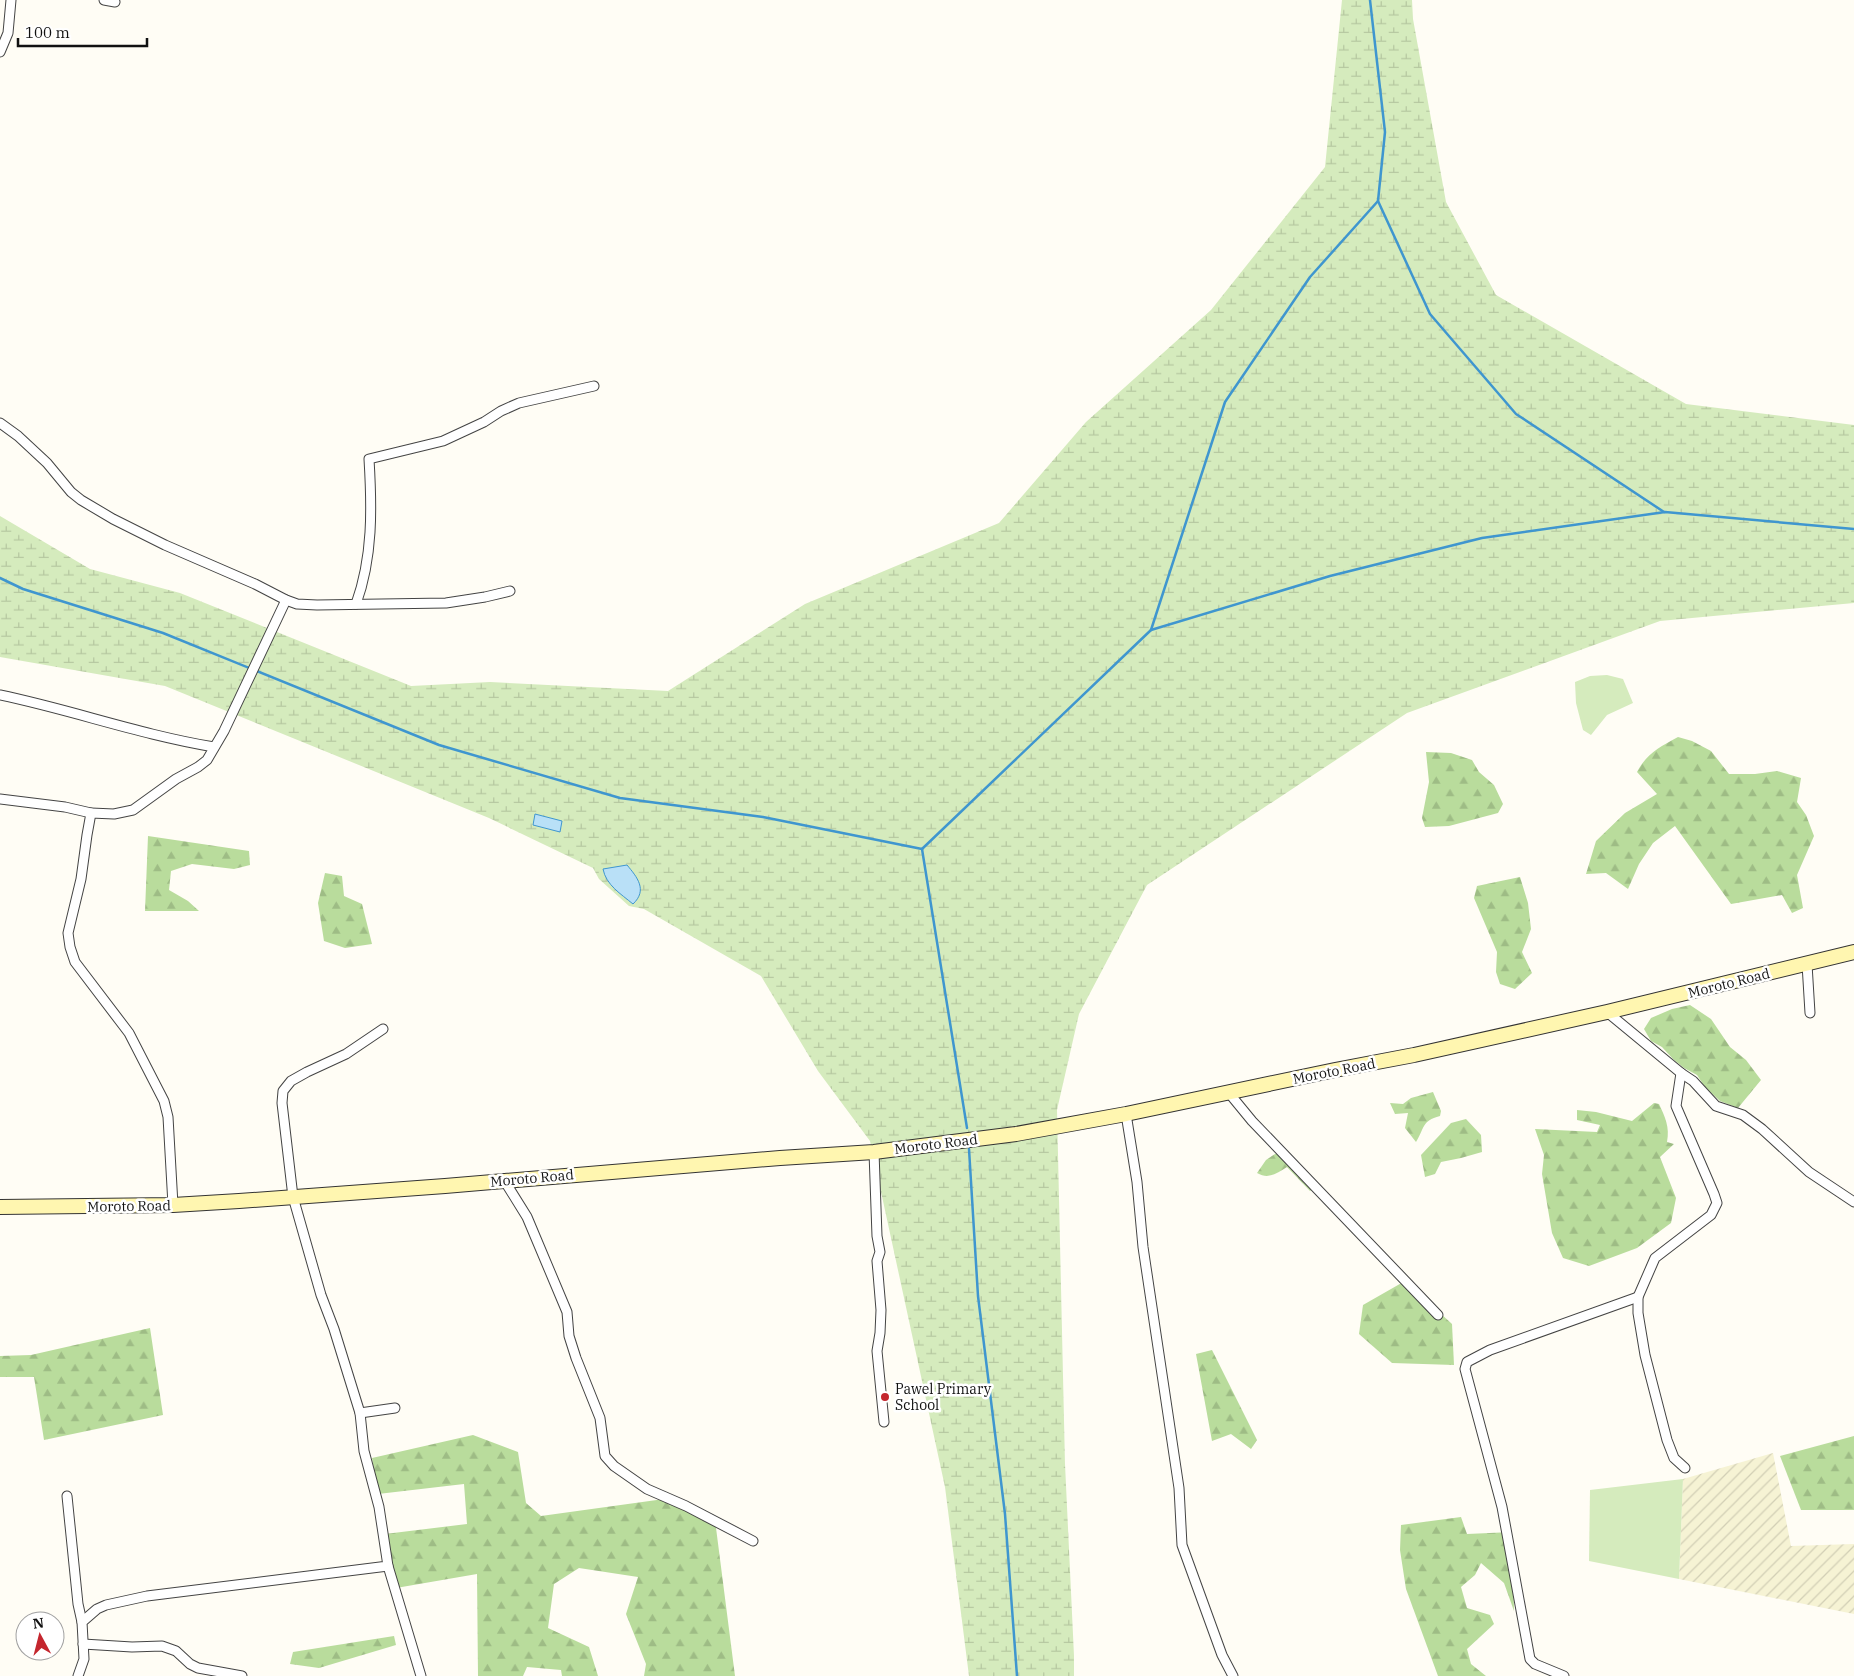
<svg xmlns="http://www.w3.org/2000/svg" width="1854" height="1676" viewBox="0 0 1854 1676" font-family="'IBM Plex Serif',serif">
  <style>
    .farmland { fill: url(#farmland-furrows) }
    .grass { fill: #d5ebbd }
    .forest { fill: url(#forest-firs) }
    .wetland { fill: url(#wetland-marsh) }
    .water { fill: #b9e0f7; stroke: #3f96cf }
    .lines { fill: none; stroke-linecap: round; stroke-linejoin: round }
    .stream { stroke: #3f96cf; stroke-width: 2.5 }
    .minor-casing { stroke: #444; stroke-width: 11 }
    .secondary-casing { stroke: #333; stroke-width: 16 }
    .minor { stroke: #fff; stroke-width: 9 }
    .secondary { stroke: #fff6b0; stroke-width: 14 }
    .poi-dot { fill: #c4262e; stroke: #fff; stroke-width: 2 }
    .labels { text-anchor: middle; stroke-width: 5; stroke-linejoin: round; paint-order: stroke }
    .street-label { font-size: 14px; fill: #111; stroke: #fff }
    .poi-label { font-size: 14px; fill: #111; stroke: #fff; text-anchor: start }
  </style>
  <defs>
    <pattern id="farmland-furrows" width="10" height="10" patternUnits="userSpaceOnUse" patternTransform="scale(1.25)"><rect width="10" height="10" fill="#f6f3d4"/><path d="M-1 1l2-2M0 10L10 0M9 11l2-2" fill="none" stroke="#d2cfb5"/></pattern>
    <pattern id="forest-firs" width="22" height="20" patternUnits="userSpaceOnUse" patternTransform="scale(1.25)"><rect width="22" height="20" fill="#b9dc9c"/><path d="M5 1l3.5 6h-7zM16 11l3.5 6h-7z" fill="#9ebc85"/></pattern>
    <pattern id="wetland-marsh" width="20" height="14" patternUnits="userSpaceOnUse" patternTransform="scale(1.25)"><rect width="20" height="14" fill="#d5ebbd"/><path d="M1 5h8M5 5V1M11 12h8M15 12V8" fill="none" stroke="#b6c8a1"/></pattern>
  </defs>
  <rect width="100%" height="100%" fill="#fffdf5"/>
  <path class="farmland" d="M1773,1453L1791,1546L1854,1544V1614L1679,1579L1683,1479Z"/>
  <g class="grass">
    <path d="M1607,675L1623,679L1633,703L1607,715L1591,735L1583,730L1576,703L1575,682L1590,676Z"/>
    <path d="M1683,1479L1679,1579L1589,1561L1590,1490Z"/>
  </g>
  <g class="forest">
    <path d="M1678,737L1692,741L1711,751L1729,774H1755L1777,771L1801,778L1797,802L1806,815L1814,836L1797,875L1803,908L1792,913L1782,895L1731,904L1675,826L1653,843L1639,864L1628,889L1606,873L1586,874L1596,841L1625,813L1657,794L1637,772C1647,753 1660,747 1678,737Z"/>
    <path d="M1426,752L1451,753L1472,760L1479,772L1494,785L1503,804L1498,813L1449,826L1425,827L1422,818L1429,782Z"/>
    <path d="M148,836L249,851L250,865L234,869L192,864L171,871L169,890L188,901L199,911H145Z"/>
    <path d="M325,873L342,876L344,896L362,904L372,944L345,948L324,941L318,903Z"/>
    <path d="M1520,877L1528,903L1531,929L1522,952L1532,973L1515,989L1500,984L1496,972L1497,952L1474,898L1477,886Z"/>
    <path d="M1690,1005L1711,1019L1730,1047L1746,1060L1761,1080L1738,1108L1720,1101L1705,1087L1697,1075L1684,1068L1673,1059L1662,1047L1651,1041L1644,1029L1651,1018L1672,1009Z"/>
    <path d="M1433,1092L1441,1111L1440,1116C1421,1121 1425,1128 1416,1142L1405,1128L1408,1113L1395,1114L1390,1103L1403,1104L1411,1098Z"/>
    <path d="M1654,1103L1659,1104C1665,1117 1670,1127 1667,1142L1674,1144L1660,1157L1676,1198L1671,1223L1637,1248L1589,1266L1563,1258L1552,1233L1542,1174L1544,1155L1535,1129L1597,1132L1600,1125L1577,1120V1110L1596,1112L1632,1121Z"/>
    <path d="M1466,1119L1481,1135L1482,1152L1461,1158L1441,1162L1435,1174L1425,1177L1421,1155L1451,1123Z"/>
    <path d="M1275,1154H1281L1315,1187L1310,1191L1287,1167C1277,1173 1269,1180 1257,1173L1266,1160Z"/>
    <path d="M1405,1281L1452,1324L1454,1365L1392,1363L1359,1334L1363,1305Z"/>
    <path d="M150,1328L163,1415L44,1440L34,1377H0V1356L31,1355Z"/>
    <path d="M1212,1350L1257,1440L1251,1449L1231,1434L1212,1441L1196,1354Z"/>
    <path d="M473,1435L518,1452L526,1503L541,1516L664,1499L715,1520L735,1676H644L646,1664L626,1614L638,1577L579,1568L554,1584L548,1628L589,1647L598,1676H562L561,1670L527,1667L523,1676H478L477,1574L396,1588L385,1534L467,1524L464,1484L378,1494L372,1458Z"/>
    <path d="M1854,1436V1510H1801L1780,1456Z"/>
    <path d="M1461,1517L1467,1534L1512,1532L1514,1611L1504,1583L1481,1563L1475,1575L1461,1587L1467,1608L1490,1615L1494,1624L1467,1649L1471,1664L1486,1676H1438L1406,1589L1400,1550L1401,1525Z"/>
    <path d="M394,1636L396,1645L319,1668L290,1664L293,1652Z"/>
  </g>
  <path class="wetland" d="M1342,0H1412L1413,19L1446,202L1496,295L1686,404L1854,425V603L1660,621L1407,713L1147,885L1079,1014L1057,1110L1065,1464L1074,1656V1676H969L945,1487L870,1141L818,1071L761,976L644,909L629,906L599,879L593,868L489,818L165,686L0,657V516L90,569L180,593L411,686L490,682L668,691L805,604L999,523L1086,422L1211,310L1325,167Z"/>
  <g class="water">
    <path d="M535,814L562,821L560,832L533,825Z"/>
    <path d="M627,865C637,877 648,890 633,904C621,894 606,885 603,869Z"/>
  </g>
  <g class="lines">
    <g class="stream">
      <path d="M1378,201L1430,314L1516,414L1664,512"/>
      <path d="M0,578L23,589L163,633L439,745L620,798L763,817L922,849"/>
      <path d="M1151,630L1225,402L1310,277L1378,201L1385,132L1370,0"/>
      <path d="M922,849L1151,630L1330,576L1482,538L1665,512L1854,529"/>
      <path d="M922,849L967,1128"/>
      <path d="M969,1149L978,1296L1005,1514L1017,1676"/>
    </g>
    <defs>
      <g id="minor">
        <path d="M104,0L115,2"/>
        <path d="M0,52L8,33L11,0"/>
        <path d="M0,423L18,436L47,463L71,492L81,500L113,519L165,545L255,584L286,600L297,604L317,605L446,603L485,597L510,591"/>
        <path d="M356,604C373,557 372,508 369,459L443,441L484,422L501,411L519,403L594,386"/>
        <path d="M0,695C72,710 141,735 214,747"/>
        <path d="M0,799L65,807L91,813"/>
        <path d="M1807,964L1810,1013"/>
        <path d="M1607,1012L1681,1073L1693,1081L1716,1106L1743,1115L1762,1129L1809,1172L1854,1202"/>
        <path d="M1681,1073L1676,1106L1714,1194L1717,1203L1711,1215L1655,1258L1638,1297V1313L1645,1355L1667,1440L1674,1458L1685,1468"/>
        <path d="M1229,1093L1252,1121L1438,1315"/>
        <path d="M1126,1114L1137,1182L1143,1247L1179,1488L1182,1545L1222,1655L1233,1676"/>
        <path d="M874,1152L877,1236L880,1252L877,1261L881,1310L880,1333L877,1351L884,1422"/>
        <path d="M504,1180L527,1217L567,1312L569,1336L576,1358L600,1418L605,1456L614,1466L647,1489L686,1506L753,1541"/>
        <path d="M173,1205L168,1117L164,1101L129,1033L75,962L70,947L68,933L81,879L87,835L91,813L114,814L133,810L176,779L198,767L207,760L224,731L286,600"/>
        <path d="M360,1413L395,1408"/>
        <path d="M67,1496L78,1604L82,1622"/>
        <path d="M388,1566L421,1676"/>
        <path d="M83,1644L132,1647L162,1646L176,1651L190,1664L198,1668L242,1676"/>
        <path d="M78,1676L84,1659L82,1622L97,1609L106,1605L147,1596L388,1566L379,1507L364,1451L360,1413L334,1329L321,1295L293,1197L282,1103L283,1091L291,1081L307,1072L346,1054L383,1029"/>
        <path d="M1564,1676L1535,1664L1530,1659L1502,1507L1465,1369L1467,1362L1490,1350L1638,1297"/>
      </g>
      <path id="secondary" d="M0,1207L173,1205L239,1201L445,1186L780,1158L874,1152L1016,1134L1126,1114L1335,1070L1414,1055L1607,1012L1854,952"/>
    </defs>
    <use href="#minor" class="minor-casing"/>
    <use href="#secondary" class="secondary-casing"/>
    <use href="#minor" class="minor"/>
    <use href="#secondary" class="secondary"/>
  </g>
  <circle class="poi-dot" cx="885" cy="1397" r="5"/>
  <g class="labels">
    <g class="street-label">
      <text transform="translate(1729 983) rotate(-14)" y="5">Moroto Road</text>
      <text transform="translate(1334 1071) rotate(-11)" y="5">Moroto Road</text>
      <text transform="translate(936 1144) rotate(-7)" y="5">Moroto Road</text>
      <text transform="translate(532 1178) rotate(-5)" y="5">Moroto Road</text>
      <text transform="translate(129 1206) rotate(-1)" y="5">Moroto Road</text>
    </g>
    <g class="poi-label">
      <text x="895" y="1394">Pawel Primary<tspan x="895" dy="16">School</tspan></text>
    </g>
  </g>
  <g transform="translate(40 1636) rotate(353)"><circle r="24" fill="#ffffff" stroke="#a0a0a0"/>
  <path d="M0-4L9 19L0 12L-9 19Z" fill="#c4262e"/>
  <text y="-8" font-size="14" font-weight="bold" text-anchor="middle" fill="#111111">N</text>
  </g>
  <path d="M18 38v8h129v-8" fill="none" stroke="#111111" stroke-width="2.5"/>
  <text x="25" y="38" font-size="15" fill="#111111" stroke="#ffffff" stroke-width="4" paint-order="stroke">100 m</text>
</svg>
